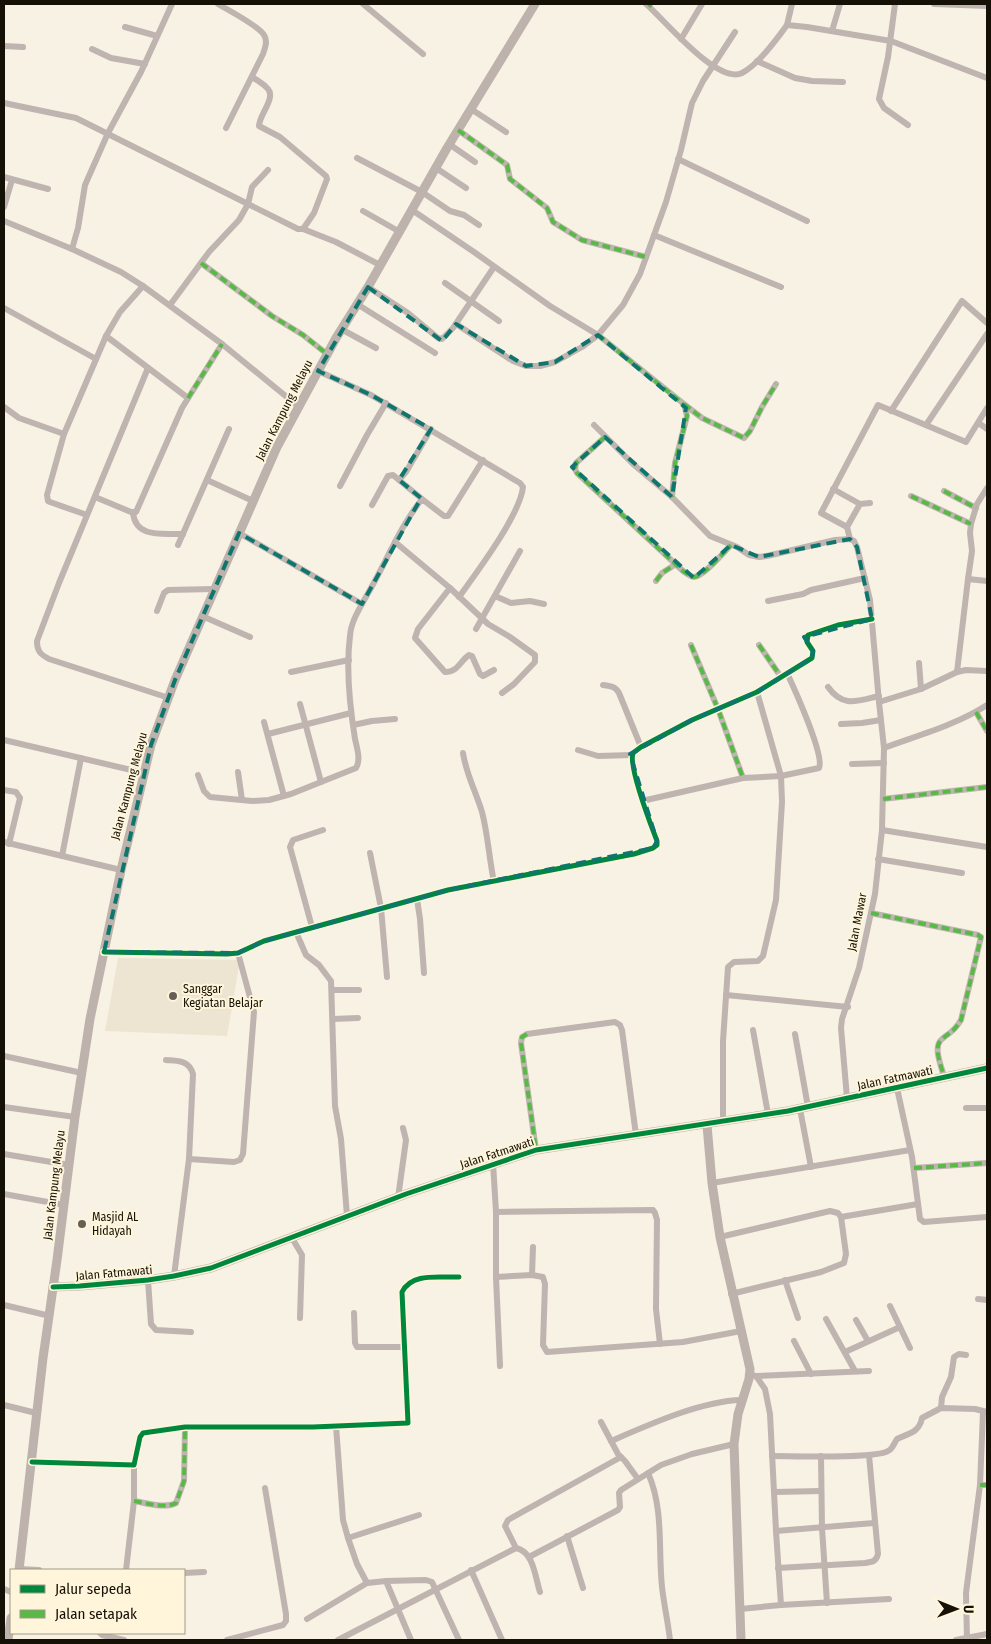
<svg xmlns="http://www.w3.org/2000/svg" width="991" height="1644" viewBox="0 0 991 1644" font-family="'Fira Sans Condensed',sans-serif">
  <style>
    .education { fill: #ede5d2 }
    .lines { fill: none; stroke-linecap: round; stroke-linejoin: round }
    .street { stroke: #bfb4b0; stroke-width: 6 }
    .secondary { stroke: #beb2ac; stroke-width: 9 }
    .quiet { stroke: #58b947; stroke-width: 4; stroke-dasharray: 8 4; stroke-linecap: butt }
    .cycleway-casing { stroke: #fff5db; stroke-width: 8 }
    .cycleway { stroke: #00873e; stroke-width: 5 }
    .marked { fill: none; stroke: #0f766e; stroke-width: 4; stroke-dasharray: 10 6; stroke-linejoin: round }
    .poi-dot { fill: #656053; stroke: #fff5db; stroke-width: 2 }
    .labels { text-anchor: middle; stroke-width: 4; stroke-linejoin: round; paint-order: stroke }
    .street-label { font-size: 12px; fill: #161106; stroke: #fff5db }
    .poi-label { font-size: 12px; fill: #161106; stroke: #fff5db; text-anchor: start }
  </style>
  <rect width="100%" height="100%" fill="#f7f2e3"/>
  <path class="education" d="M118,958L240,960L227,1036L105,1031Z"/>
  <g class="lines">
    <g class="street">
      <path d="M218,4C228,10 259,26 264,35C268,41 265,48 263,54L226,128"/>
      <path d="M363,4L423,54"/>
      <path d="M646,4C664,19 717,85 742,73C758,65 777,39 787,25L807,27L891,41L987,78"/>
      <path d="M895,4L888,57L879,99L884,108L908,125"/>
      <path d="M934,4L987,6"/>
      <path d="M787,25L792,4"/>
      <path d="M125,27L157,36"/>
      <path d="M832,31L840,4"/>
      <path d="M681,39L702,4"/>
      <path d="M4,46L23,47"/>
      <path d="M92,49L111,58L145,64"/>
      <path d="M757,61L795,78L812,81L843,82"/>
      <path d="M252,77C257,80 264,84 268,89C276,98 259,115 259,126L280,137L326,176L327,179L314,213L303,229H298L248,204L252,187L268,170"/>
      <path d="M4,103L76,118L248,204L239,220L209,252L170,305"/>
      <path d="M471,109L506,132"/>
      <path d="M458,130L507,165L510,179L547,208L553,222L582,240L646,257"/>
      <path d="M449,144L475,162"/>
      <path d="M357,158L422,192L450,211L464,215L479,225"/>
      <path d="M678,159L807,221"/>
      <path d="M436,168L466,188"/>
      <path d="M4,177L48,189"/>
      <path d="M4,207L12,180"/>
      <path d="M412,210L474,252L550,306L598,335L684,404L687,416L675,463L672,497"/>
      <path d="M363,211L400,232"/>
      <path d="M4,221L72,249L121,272L143,286L222,344L299,407"/>
      <path d="M303,229L336,242L380,265"/>
      <path d="M654,235L781,287"/>
      <path d="M72,249L78,228L85,185L108,133L141,72L172,4"/>
      <path d="M201,263L272,316L303,335L327,354"/>
      <path d="M445,283L499,321"/>
      <path d="M368,287L408,313L438,338L442,339L453,328L494,267"/>
      <path d="M357,304L435,353"/>
      <path d="M4,308L96,359"/>
      <path d="M456,324L513,361L526,366H540L555,362L582,347L598,335L623,305L640,274L666,202L681,150L692,103L703,81L735,32"/>
      <path d="M341,329L376,348"/>
      <path d="M106,336L188,398"/>
      <path d="M148,368L59,583L37,641C37,651 40,654 49,659L169,698"/>
      <path d="M318,371L371,395L520,483L523,487C520,515 477,572 459,597"/>
      <path d="M685,405L702,418L744,438L750,431L762,407L776,384"/>
      <path d="M4,407L19,418L64,434"/>
      <path d="M891,411L962,301L987,323"/>
      <path d="M980,424L987,429"/>
      <path d="M594,425L633,464L672,497L710,536L737,547L749,555L759,557L767,556L835,540L850,539"/>
      <path d="M926,425L987,334"/>
      <path d="M605,437L576,463L575,469L577,473L683,571C686,573 691,577 694,577C704,576 724,552 731,545"/>
      <path d="M207,480L253,501"/>
      <path d="M399,480L422,499"/>
      <path d="M340,486L367,435L386,403"/>
      <path d="M833,489L860,504"/>
      <path d="M944,491L976,508"/>
      <path d="M911,496L971,524"/>
      <path d="M95,497L131,512H136L182,408L222,344"/>
      <path d="M372,505L388,476L393,475L399,480L406,472L431,429"/>
      <path d="M133,513C136,539 163,533 183,534"/>
      <path d="M87,515L50,502L48,501L47,495L64,434L106,336L120,312L143,286"/>
      <path d="M847,527L860,504L870,503"/>
      <path d="M239,533L362,604"/>
      <path d="M395,542L450,588L488,624L510,637L535,655V662L514,684L502,693"/>
      <path d="M178,545L229,429"/>
      <path d="M968,579L972,551L970,533L971,524L977,504L987,488"/>
      <path d="M656,581L662,573L676,564"/>
      <path d="M450,588L418,629L415,638L445,672C457,673 460,661 469,655L472,656L480,674L483,676L494,670"/>
      <path d="M495,596L511,603L530,601L544,604"/>
      <path d="M768,601L803,594L811,590L865,578"/>
      <path d="M157,611L164,593L168,590L214,589"/>
      <path d="M202,616L250,637"/>
      <path d="M476,629L520,551"/>
      <path d="M691,645L718,709L743,778"/>
      <path d="M759,645L781,677"/>
      <path d="M919,663L921,689"/>
      <path d="M291,672L349,660"/>
      <path d="M957,672L968,579L987,581"/>
      <path d="M603,685C610,686 615,686 619,693L641,747"/>
      <path d="M828,687C843,708 857,701 879,696"/>
      <path d="M757,692L781,776L819,768C825,756 794,688 787,673"/>
      <path d="M879,702L870,600L857,547L854,541L850,539L847,527L821,513L878,405L966,442L987,408"/>
      <path d="M300,704L321,782"/>
      <path d="M976,712L987,731"/>
      <path d="M264,722L284,796"/>
      <path d="M841,724L862,723L881,720"/>
      <path d="M353,725L372,721L395,719"/>
      <path d="M268,734L351,713"/>
      <path d="M4,740L144,773"/>
      <path d="M884,748C919,735 956,725 987,705"/>
      <path d="M578,750L598,756L632,755"/>
      <path d="M463,753C466,774 476,792 482,812C488,835 489,858 494,882"/>
      <path d="M852,764L884,763"/>
      <path d="M238,772L242,800"/>
      <path d="M198,775L204,791L210,797L252,801L269,800L291,794L356,768C361,760 357,748 355,739C350,708 346,667 350,636C351,621 360,608 367,595C386,563 399,528 422,499L444,516H448L483,460"/>
      <path d="M4,790L16,792L20,798L9,844"/>
      <path d="M883,799L987,787"/>
      <path d="M642,801L743,778L781,776L782,802L776,900L763,956L758,961L734,962L728,967L723,1041V1122"/>
      <path d="M882,830L987,847"/>
      <path d="M4,842L121,870"/>
      <path d="M370,853L381,908L387,977"/>
      <path d="M62,856L81,758"/>
      <path d="M878,859L962,873"/>
      <path d="M417,899L420,919L424,973"/>
      <path d="M871,913L978,935L981,937L961,1020C953,1033 951,1031 942,1039C932,1047 942,1067 944,1077"/>
      <path d="M312,927L290,847L293,840L323,830"/>
      <path d="M296,932L306,955L319,965L331,981L335,1106L341,1139L347,1216"/>
      <path d="M104,952L227,954L238,953L264,941L448,890L634,854L653,848L657,845V841C651,825 628,767 633,753L641,747L692,720L757,692L812,658L813,651L807,642L808,635L838,625L872,619"/>
      <path d="M332,990H359"/>
      <path d="M726,995L848,1007"/>
      <path d="M333,1019L358,1018"/>
      <path d="M753,1030L768,1114"/>
      <path d="M795,1034L808,1107"/>
      <path d="M4,1056L82,1073"/>
      <path d="M166,1060C178,1061 189,1060 193,1074L189,1159L174,1276"/>
      <path d="M897,1088L912,1157L920,1219L924,1222L987,1217"/>
      <path d="M847,1098L841,1028L842,1019L859,968L875,894L882,830L884,748L879,702L921,689L957,672L966,670L987,671"/>
      <path d="M4,1107L75,1117"/>
      <path d="M966,1108H987"/>
      <path d="M800,1109L811,1167"/>
      <path d="M536,1150L521,1043L522,1037L527,1034L615,1022L620,1025L622,1030L636,1135"/>
      <path d="M4,1154L69,1165"/>
      <path d="M189,1159L234,1162L240,1160L243,1154L254,1012L238,953"/>
      <path d="M493,1163L496,1212V1277L532,1275L543,1277L545,1284L543,1345L547,1352L683,1342L741,1331"/>
      <path d="M914,1168L987,1163"/>
      <path d="M712,1183L910,1150"/>
      <path d="M4,1194L64,1205"/>
      <path d="M398,1198L406,1140L403,1128"/>
      <path d="M496,1212L653,1210L655,1213L657,1220L656,1309L660,1344"/>
      <path d="M841,1217L918,1204"/>
      <path d="M720,1237L830,1211L838,1213L841,1217L846,1254L844,1263L821,1272L731,1294"/>
      <path d="M292,1238L302,1255L300,1318"/>
      <path d="M532,1275L533,1247"/>
      <path d="M496,1277L500,1366"/>
      <path d="M148,1280L151,1324L156,1330L191,1332"/>
      <path d="M785,1280L798,1318"/>
      <path d="M978,1299L987,1300"/>
      <path d="M4,1305L50,1316"/>
      <path d="M890,1306L910,1348"/>
      <path d="M354,1313L355,1343L357,1347H405"/>
      <path d="M826,1319L855,1371"/>
      <path d="M856,1320L868,1341"/>
      <path d="M794,1341L811,1374"/>
      <path d="M845,1352L900,1327"/>
      <path d="M750,1374L756,1376L765,1389L770,1414L776,1531L781,1605"/>
      <path d="M756,1376L869,1371"/>
      <path d="M4,1405L36,1413"/>
      <path d="M941,1408L942,1397L951,1377L954,1357L959,1354L966,1355"/>
      <path d="M601,1422L618,1454L625,1461L638,1479"/>
      <path d="M336,1426L343,1520L348,1538"/>
      <path d="M611,1441C648,1425 701,1401 741,1400"/>
      <path d="M772,1456C793,1456 875,1459 888,1451C893,1449 894,1443 897,1439C909,1433 919,1433 922,1418L941,1408L975,1409L987,1412"/>
      <path d="M821,1456L822,1528L827,1603"/>
      <path d="M32,1462L134,1465L140,1437L143,1433L185,1427H313L408,1423L402,1292C412,1272 439,1278 459,1277"/>
      <path d="M648,1473C664,1509 658,1548 662,1587C664,1605 668,1622 670,1640"/>
      <path d="M980,1485H987"/>
      <path d="M775,1492L820,1491"/>
      <path d="M134,1501C146,1503 165,1509 176,1503L184,1481L185,1427"/>
      <path d="M776,1531L874,1523"/>
      <path d="M567,1536L583,1588"/>
      <path d="M516,1548L505,1526L508,1520L621,1457"/>
      <path d="M529,1557L618,1510L620,1507L619,1493L621,1490L661,1465L692,1454L734,1444"/>
      <path d="M778,1568L865,1563C872,1562 876,1562 878,1554L869,1455"/>
      <path d="M19,1569L39,1570"/>
      <path d="M126,1570L134,1501V1465"/>
      <path d="M471,1570L502,1640"/>
      <path d="M184,1573L204,1572"/>
      <path d="M386,1581L426,1580L432,1582L459,1640"/>
      <path d="M4,1589L11,1592"/>
      <path d="M740,1609L781,1605L889,1599"/>
      <path d="M307,1619L367,1583"/>
      <path d="M100,1633L102,1635L124,1640"/>
      <path d="M227,1640L283,1625L286,1621V1614L265,1488"/>
      <path d="M338,1640L516,1548C534,1552 535,1577 540,1592"/>
      <path d="M411,1640L386,1581L367,1583L357,1564L348,1538L419,1515"/>
      <path d="M956,1640L987,1634"/>
      <path d="M967,1640L966,1593L980,1485L983,1412"/>
    </g>
    <g class="secondary">
      <path d="M707,1125L712,1183L720,1237L750,1369L749,1379L738,1414L734,1444L741,1640"/>
      <path d="M53,1287L80,1286L148,1280L174,1276L211,1268L406,1194L536,1150L788,1111L987,1068"/>
      <path d="M19,1570L43,1358L57,1260L75,1117L90,1019L121,870L151,745L175,680L277,447L336,338L368,287L447,148L535,4"/>
      <path d="M8,1640L11,1618"/>
    </g>
    <g class="quiet">
      <path d="M649,7L651,4"/>
      <path d="M458,130L507,165L510,179L547,208L553,222L582,240L646,257"/>
      <path d="M201,263L272,316L303,335L327,354"/>
      <path d="M598,335L681,402L686,408L687,416L675,463L672,497"/>
      <path d="M188,398L222,344"/>
      <path d="M684,404L702,418L744,438L750,431L762,407L776,384"/>
      <path d="M605,437L576,463L575,469L577,473L683,571C686,573 691,577 694,577C704,576 724,552 731,545"/>
      <path d="M944,491L976,508"/>
      <path d="M911,496L971,524"/>
      <path d="M656,581L662,573L676,564"/>
      <path d="M691,645L718,709L743,778"/>
      <path d="M759,645L781,677"/>
      <path d="M976,712L987,731"/>
      <path d="M883,799L987,787"/>
      <path d="M871,913L978,935L981,937L961,1020C953,1033 951,1031 942,1039C932,1047 942,1067 944,1077"/>
      <path d="M527,1034L522,1037L521,1043L536,1150"/>
      <path d="M914,1168L987,1163"/>
      <path d="M980,1485H987"/>
      <path d="M134,1501C146,1503 165,1509 176,1503L184,1481L185,1427"/>
    </g>
    <defs>
      <g id="cycleway">
        <path d="M104,952L227,954L238,953L264,941L448,890L634,854L653,848L657,845V841C651,825 628,767 633,753L641,747L692,720L757,692L812,658L813,651L807,642L808,635L838,625L872,619"/>
        <path d="M53,1287L80,1286L148,1280L174,1276L211,1268L406,1194L536,1150L788,1111L987,1068"/>
        <path d="M32,1462L134,1465L140,1437L143,1433L185,1427H313L408,1423L402,1292C412,1272 439,1278 459,1277"/>
      </g>
    </defs>
    <use href="#cycleway" class="cycleway-casing"/>
    <use href="#cycleway" class="cycleway"/>
  </g>
  <path class="marked" d="M368,287L442,341L456,324L526,366L555,362L598,335L686,408L672,497L605,437L572,467L694,578L731,545L759,557L850,539L857,547L872,619L804,637L813,651L812,658L757,692L692,720L630,754L657,841L653,848L448,890L264,941L238,953L104,952L151,745L175,680L239,533L362,604L421,498L399,480L431,429L371,395L318,371Z"/>
  <g class="poi-dot">
    <circle cx="173" cy="996" r="5"/>
    <circle cx="82" cy="1224" r="5"/>
  </g>
  <g class="labels">
    <g class="street-label">
      <text transform="translate(284 410) rotate(-63)" y="4">Jalan Kampung Melayu</text>
      <text transform="translate(129 786) rotate(-75)" y="4">Jalan Kampung Melayu</text>
      <text transform="translate(857 922) rotate(-79)" y="4">Jalan Mawar</text>
      <text transform="translate(895 1078) rotate(-12)" y="4">Jalan Fatmawati</text>
      <text transform="translate(497 1153) rotate(-18)" y="4">Jalan Fatmawati</text>
      <text transform="translate(54 1185) rotate(-83)" y="4">Jalan Kampung Melayu</text>
      <text transform="translate(114 1273) rotate(-5)" y="4">Jalan Fatmawati</text>
    </g>
    <g class="poi-label">
      <text x="183" y="993">Sanggar<tspan x="183" dy="14">Kegiatan Belajar</tspan></text>
      <text x="92" y="1221">Masjid AL<tspan x="92" dy="14">Hidayah</tspan></text>
    </g>
  </g>
  <rect width="991" height="1644" fill="none" stroke="#161106" stroke-width="10"/>
  <rect x="10" y="1569" width="175" height="65" fill="#fff5db" stroke="#a29a86"/>
  <rect x="20" y="1585" width="25" height="8" fill="#00873e" stroke="#a29a86"/>
  <text x="55" y="1594" font-size="15" fill="#161106">Jalur sepeda</text>
  <rect x="20" y="1610" width="25" height="8" fill="#58b947" stroke="#a29a86"/>
  <text x="55" y="1619" font-size="15" fill="#161106">Jalan setapak</text>
  <g transform="translate(956 1609) rotate(91)" stroke="#fff5db" stroke-width="4" paint-order="stroke">
  <path d="M0-4L9 19L0 12L-9 19Z" fill="#161106"/>
  <text y="-8" font-size="14" font-weight="bold" text-anchor="middle" fill="#161106">U</text>
  </g>
</svg>
